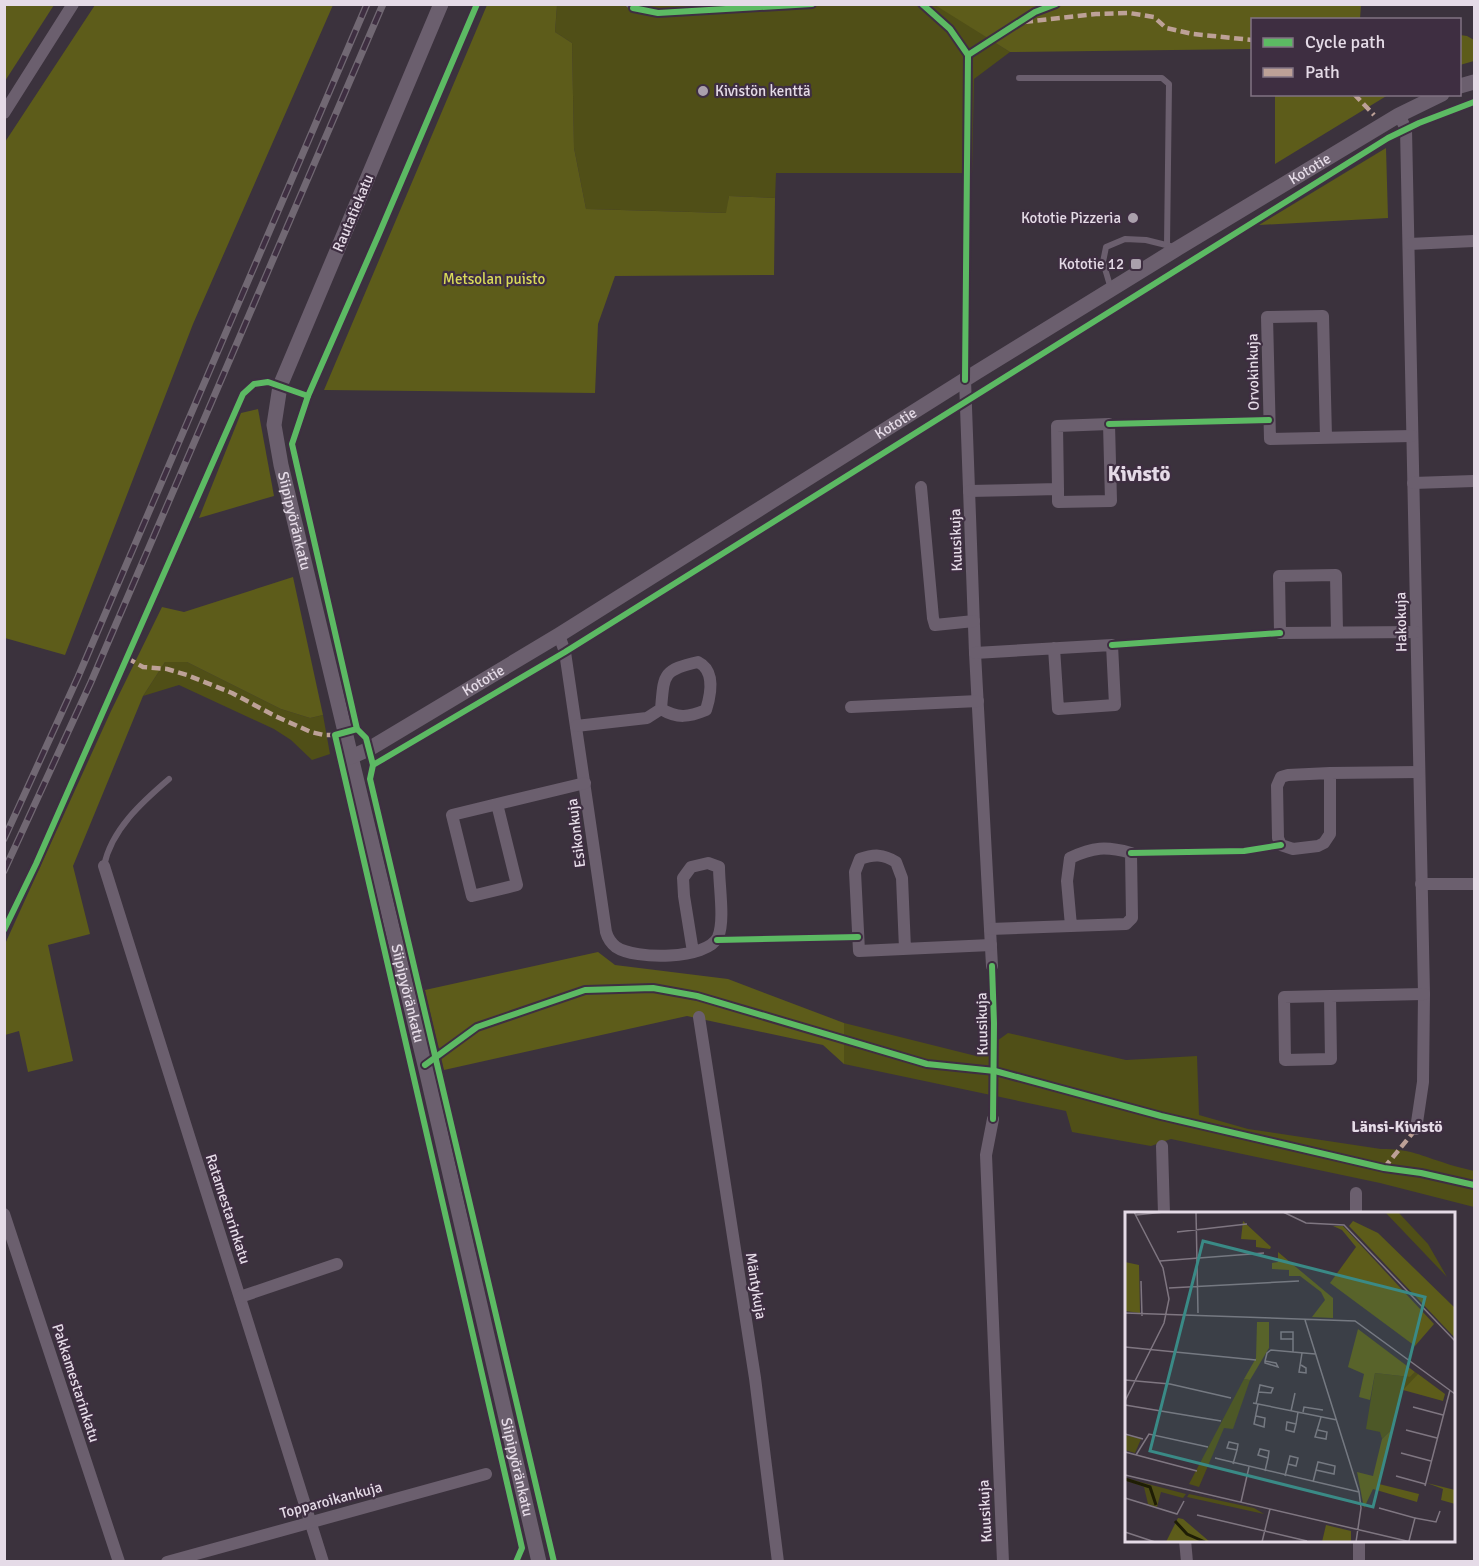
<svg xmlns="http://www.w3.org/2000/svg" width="1479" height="1566" viewBox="0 0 1479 1566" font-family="Signika,sans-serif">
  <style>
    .green { fill: #504f17 }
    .forest { fill: #5d5c1a }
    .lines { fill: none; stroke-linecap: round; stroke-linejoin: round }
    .service { stroke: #6b5f6e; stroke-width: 6 }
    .minor { stroke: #6b5f6e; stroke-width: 12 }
    .tertiary { stroke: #6b5f6e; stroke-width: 15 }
    .rail-casing { stroke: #716873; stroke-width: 7 }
    .rail { stroke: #3e2e41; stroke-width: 4.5; stroke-dasharray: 14; stroke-linecap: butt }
    .quiet { stroke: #bda197; stroke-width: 4.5; stroke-dasharray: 9 4.5; stroke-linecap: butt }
    .cycleway-casing { stroke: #3e2e41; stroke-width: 10 }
    .cycleway { stroke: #5cba63; stroke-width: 6 }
    .poi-dot { fill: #aaa0ac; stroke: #3e2e41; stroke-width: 2 }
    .labels { text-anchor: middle; stroke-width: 4.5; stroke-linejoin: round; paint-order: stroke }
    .poi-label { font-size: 15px; fill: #e5dbe7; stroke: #3e2e41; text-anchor: end }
    .street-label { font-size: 15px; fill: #e5dbe7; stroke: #3e2e41 }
    .park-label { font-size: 15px; fill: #d9da59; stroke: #3e2e41 }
    .neighbourhood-label { font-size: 16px; font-weight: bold; fill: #e5dbe7; stroke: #3e2e41 }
    .district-label { font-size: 21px; font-weight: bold; fill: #e5dbe7; stroke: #3e2e41 }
    .inset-river { fill: none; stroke: #1e1d05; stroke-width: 3 }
    .inset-road { fill: none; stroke: #7f7681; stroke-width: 1.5 }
    .view { fill: #3a8a86; fill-opacity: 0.15; stroke: #3a8a86; stroke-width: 3 }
    .inset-edge { fill: none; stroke: #e5dbe7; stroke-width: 3 }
  </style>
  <rect width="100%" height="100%" fill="#3b323d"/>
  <g class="green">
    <path d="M935,4L1010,52L974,79L972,173H776L775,198L729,196L727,213L586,209L574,148L572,43L555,32L557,5Z"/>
    <path d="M165,662H187L281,709L310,718L323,715L330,754L312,760L291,740L274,729L179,685L143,696Z"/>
    <path d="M844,1023L976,1056L1008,1033L1126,1060L1197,1056L1199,1115L1248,1129L1381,1149C1410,1149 1416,1154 1442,1162C1452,1166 1464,1168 1474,1171V1207L1380,1183L1171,1139L1151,1146L1072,1132L1066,1111L844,1064Z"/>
  </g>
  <g class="forest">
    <path d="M5,4L54,5L5,81L4,5Z"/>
    <path d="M95,5H333L193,324L65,655L5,638V142Z"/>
    <path d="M487,5H557L555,32L572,43L574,148L586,209L726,213L729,196L775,198L774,275L615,276L598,324L595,393L324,390Z"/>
    <path d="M935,5L1361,4V5L1360,19L1252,20V49L1010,52Z"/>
    <path d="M1460,35L1467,36L1474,40V61L1460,65Z"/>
    <path d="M1275,95V94L1388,95L1275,164Z"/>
    <path d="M1386,148L1388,218L1259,225Z"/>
    <path d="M258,409L274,496L199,518L241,413Z"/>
    <path d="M293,577L323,715L310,718L281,709L187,662H165L143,696L73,866L90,934L48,945L73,1061L28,1072L19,1031L5,1035V944L111,711L162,607L184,612Z"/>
    <path d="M598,952L615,965L728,979L844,1023V1064L823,1045L687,1016L444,1070L425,990Z"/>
  </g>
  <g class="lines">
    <g class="service">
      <path d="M628,4L633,8"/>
      <path d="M1019,78H1162L1169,84L1167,245"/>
      <path d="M1111,289L1103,262L1106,247L1125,239L1146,240L1170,246"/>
      <path d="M104,866C111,830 142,802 169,779"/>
    </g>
    <g class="minor">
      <path d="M4,113L73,4"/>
      <path d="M1399,115L1406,129L1424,994L1423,1082L1416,1129"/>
      <path d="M1409,244L1474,241"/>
      <path d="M965,380L975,653L992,966"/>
      <path d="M1326,437L1323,316L1267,317L1270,439L1412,436"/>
      <path d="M1413,483L1474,481"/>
      <path d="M921,487L933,618L935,625L974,621"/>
      <path d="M969,491L1058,489V502L1111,501L1109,424L1057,426L1058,489"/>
      <path d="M1337,632L1336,575L1279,576L1280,633L1416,632"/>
      <path d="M559,635L565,652L606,932C608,939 611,943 616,947C635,960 707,960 718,937C725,921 719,886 719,867L708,863L691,867L683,878L684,896L693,952"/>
      <path d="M975,653L1112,645L1115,705L1058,709L1054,648"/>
      <path d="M851,707L978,701"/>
      <path d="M576,726L647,718L661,709C678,719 689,717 706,710C711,694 716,671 698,662C662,670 664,675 661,709"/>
      <path d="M1330,773V834L1324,843L1318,846L1293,849L1281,845L1278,838L1277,786L1281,777L1288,775L1330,773L1419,772"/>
      <path d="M497,804L517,885L472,896L452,815L585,783"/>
      <path d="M104,866L323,1562"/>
      <path d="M1421,884H1474"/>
      <path d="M990,929L1126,924L1132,918L1131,853C1106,846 1093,847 1070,858L1067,881L1071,926"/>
      <path d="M905,949L902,878L896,862C883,854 874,854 860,859L855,872L859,951L991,945"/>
      <path d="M1330,996L1331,1059L1285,1060L1284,997L1424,994"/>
      <path d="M699,1017L755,1378L778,1562"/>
      <path d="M993,1119L986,1155L1003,1562"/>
      <path d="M1162,1146L1164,1214"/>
      <path d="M1356,1193V1214"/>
      <path d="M4,1214L119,1562"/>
      <path d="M240,1297L337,1264"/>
      <path d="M1185,1540L1187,1562"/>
      <path d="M1359,1540V1562"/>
      <path d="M167,1562L486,1474"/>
    </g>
    <g class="tertiary">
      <path id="s1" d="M441,4L280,386L274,425L281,465L425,1065L539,1562"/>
      <path d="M1460,86L1474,82"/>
      <path id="s2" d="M351,757L369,749L559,635L977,372L1175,250L1399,115L1442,94"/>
    </g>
    <defs>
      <g id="rail">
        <path d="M4,839L78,677L367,4"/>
        <path d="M4,871L91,682L383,4"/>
      </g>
    </defs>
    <use href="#rail" class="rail-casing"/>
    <use href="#rail" class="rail"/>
    <g class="quiet">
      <path d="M1024,22L1096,14L1129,13L1154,17L1166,28L1193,34L1252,40"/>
      <path d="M1354,94L1374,115"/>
      <path d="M127,658L143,667L167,669L187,675L232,693L275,716L311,732L324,735H335"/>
      <path d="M1384,1168L1416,1129"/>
    </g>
    <defs>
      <g id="cycleway">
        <path d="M922,4L950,29L968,55L965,380"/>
        <path d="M633,8L658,13L812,4"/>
        <path d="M968,55L1035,12L1056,4"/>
        <path d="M1109,424L1269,420"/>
        <path d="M1112,645L1280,633"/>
        <path d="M357,729L335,735L522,1548L516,1562"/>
        <path d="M373,765L366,738L357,729L292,444L308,396L379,234L477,4"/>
        <path d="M1131,853L1244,851L1281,845"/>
        <path d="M4,930L36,864L243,394L254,384L268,382L308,396"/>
        <path d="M717,940L858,937"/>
        <path d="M992,966L994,1023L993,1119"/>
        <path d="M425,1065L477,1027L585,990L653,988L697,996L927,1064L995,1071L1161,1116L1384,1168L1421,1173L1474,1185"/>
        <path d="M554,1562L370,779L373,765L565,652L1388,138L1419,123L1474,102"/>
      </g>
    </defs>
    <use href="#cycleway" class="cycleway-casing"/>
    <use href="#cycleway" class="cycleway"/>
  </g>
  <g class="poi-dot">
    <circle cx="703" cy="91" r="6"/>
    <circle cx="1133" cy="218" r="6"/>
    <rect x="1130" y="258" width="12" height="12" rx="3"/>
  </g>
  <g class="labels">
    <g class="poi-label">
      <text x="715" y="96" text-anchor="start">Kivistön kenttä</text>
      <text x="1121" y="223">Kototie Pizzeria</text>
      <text x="1124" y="269">Kototie 12</text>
    </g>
    <g class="street-label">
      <text dy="5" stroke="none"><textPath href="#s2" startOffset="1125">Kototie</textPath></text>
      <text transform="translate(353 213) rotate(-67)" y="5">Rautatiekatu</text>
      <text transform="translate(1253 372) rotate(-91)" y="5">Orvokinkuja</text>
      <text dy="5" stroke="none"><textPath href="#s2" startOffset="639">Kototie</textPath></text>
      <text dy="5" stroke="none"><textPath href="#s1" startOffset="552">Siipipyöränkatu</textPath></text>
      <text transform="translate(956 540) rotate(-92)" y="5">Kuusikuja</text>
      <text transform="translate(1401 622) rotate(-91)" y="5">Hakokuja</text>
      <text dy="5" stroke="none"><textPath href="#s2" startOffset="153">Kototie</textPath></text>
      <text transform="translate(576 833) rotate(-97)" y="5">Esikonkuja</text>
      <text dy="5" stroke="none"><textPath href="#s1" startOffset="1038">Siipipyöränkatu</textPath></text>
      <text transform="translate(982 1024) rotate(-91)" y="5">Kuusikuja</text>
      <text transform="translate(228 1209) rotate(72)" y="5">Ratamestarinkatu</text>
      <text transform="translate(756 1286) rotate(81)" y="5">Mäntykuja</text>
      <text transform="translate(76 1383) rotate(72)" y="5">Pakkamestarinkatu</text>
      <text dy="5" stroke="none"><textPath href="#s1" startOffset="1524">Siipipyöränkatu</textPath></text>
      <text transform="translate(331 1500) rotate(-15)" y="5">Topparoikankuja</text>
      <text transform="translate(985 1511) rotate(-93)" y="5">Kuusikuja</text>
    </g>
    <g class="park-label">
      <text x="494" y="284">Metsolan puisto</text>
    </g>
    <g class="neighbourhood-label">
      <text x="1397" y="1132">Länsi-Kivistö</text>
    </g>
    <g class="district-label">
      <text x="1139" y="481">Kivistö</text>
    </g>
  </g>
  <g transform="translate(1125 1212)">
    <rect width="330" height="330" fill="#3b323d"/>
    <path d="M260,0H273L303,32L322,65ZM290,160L293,162L287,172L278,178L269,215L257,227L255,220L241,217L250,161L285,165ZM119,167L125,168L108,217L99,216L74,275L64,272ZM0,223L16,227L10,241L0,238ZM0,268V266L61,282L58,286L36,280L32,295L23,292L19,275ZM64,282L129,296L139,302L62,285Z" fill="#504f17"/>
    <path d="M118,9L146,35L145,37L131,35V28L116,27ZM228,9L253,21L330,96V126L224,14ZM208,14H218L309,112L290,134L205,71L231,35L217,18ZM153,40L208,86V106L187,105L200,88L196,80L175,64H164V58L147,57V51L153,50ZM0,50L14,53L15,101L0,99ZM132,110H144V136L125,168L119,167L131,146ZM233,117L290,160L285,165L250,161L245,188L234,185L239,162L223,155ZM293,162L320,182L318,189L278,178ZM269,215L254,272L294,282L292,290L248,277L239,296L232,260L248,264L257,227ZM302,271L330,278V292L316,288L318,277ZM53,306L58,307L85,330H41ZM201,313L226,319V330H197Z" fill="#5d5c1a"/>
    <path class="inset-river" d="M0,267L25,275L31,293M50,309L62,322L80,330"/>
    <path class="inset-road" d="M71,0L73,101M158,0L181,11L219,13L330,129M11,3L39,0M52,20L122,12M35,49L139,41M16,69L17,104M44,76L174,69M0,101L230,109L330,182M180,108L234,280L236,296L231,330M0,135L131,148M168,140V120H156V127H168M140,149L151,151L153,155L140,151V149L142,141L146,138L190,142M176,153L181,156V161L174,160L177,141M0,168L45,172L106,186M0,189L39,111L44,87L38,56L9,0M128,191L212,208M131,192L135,173L148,176L146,181L133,180M0,193L96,209M288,195L318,203M166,199L170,181M178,200L179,195L198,198M131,204L140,206L139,215L129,212L133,192M171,212L162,210L161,218L169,220L171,212L173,200M193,218L202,220L201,227L190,225L196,205M281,218L312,226M0,222L18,227M0,240L72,259M276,241L306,249M11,243L24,222L83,235M90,246L234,280M108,252L112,238L113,232L104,230L102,236L112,238M140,259L143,246L144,239L135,237L133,243L143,246M0,263L286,330M160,264L165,244L173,246L171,254L163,252M271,264L300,272M188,270L193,250L210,254L209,262L191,258M300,274L325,178M0,286L52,302L59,289M116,290L124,255M254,296L290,306L284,329M72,303L182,329M290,306L311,310L315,299M0,320L30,330M137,330L145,297"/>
    <path class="view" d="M78,29L300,85L248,295L25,239Z"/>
    <rect width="330" height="330" class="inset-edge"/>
  </g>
  <rect width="1479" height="1566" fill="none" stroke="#e5dbe7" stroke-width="12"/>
  <rect x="1251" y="18" width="210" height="78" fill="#3e2e41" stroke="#817383" stroke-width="1.5"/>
  <rect x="1263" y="38" width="30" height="9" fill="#5cba63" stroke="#817383" stroke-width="1.5"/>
  <text x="1305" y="48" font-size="18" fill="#e5dbe7">Cycle path</text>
  <rect x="1263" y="68" width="30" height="9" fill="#bda197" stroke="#817383" stroke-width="1.5"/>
  <text x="1305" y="78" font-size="18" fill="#e5dbe7">Path</text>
</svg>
